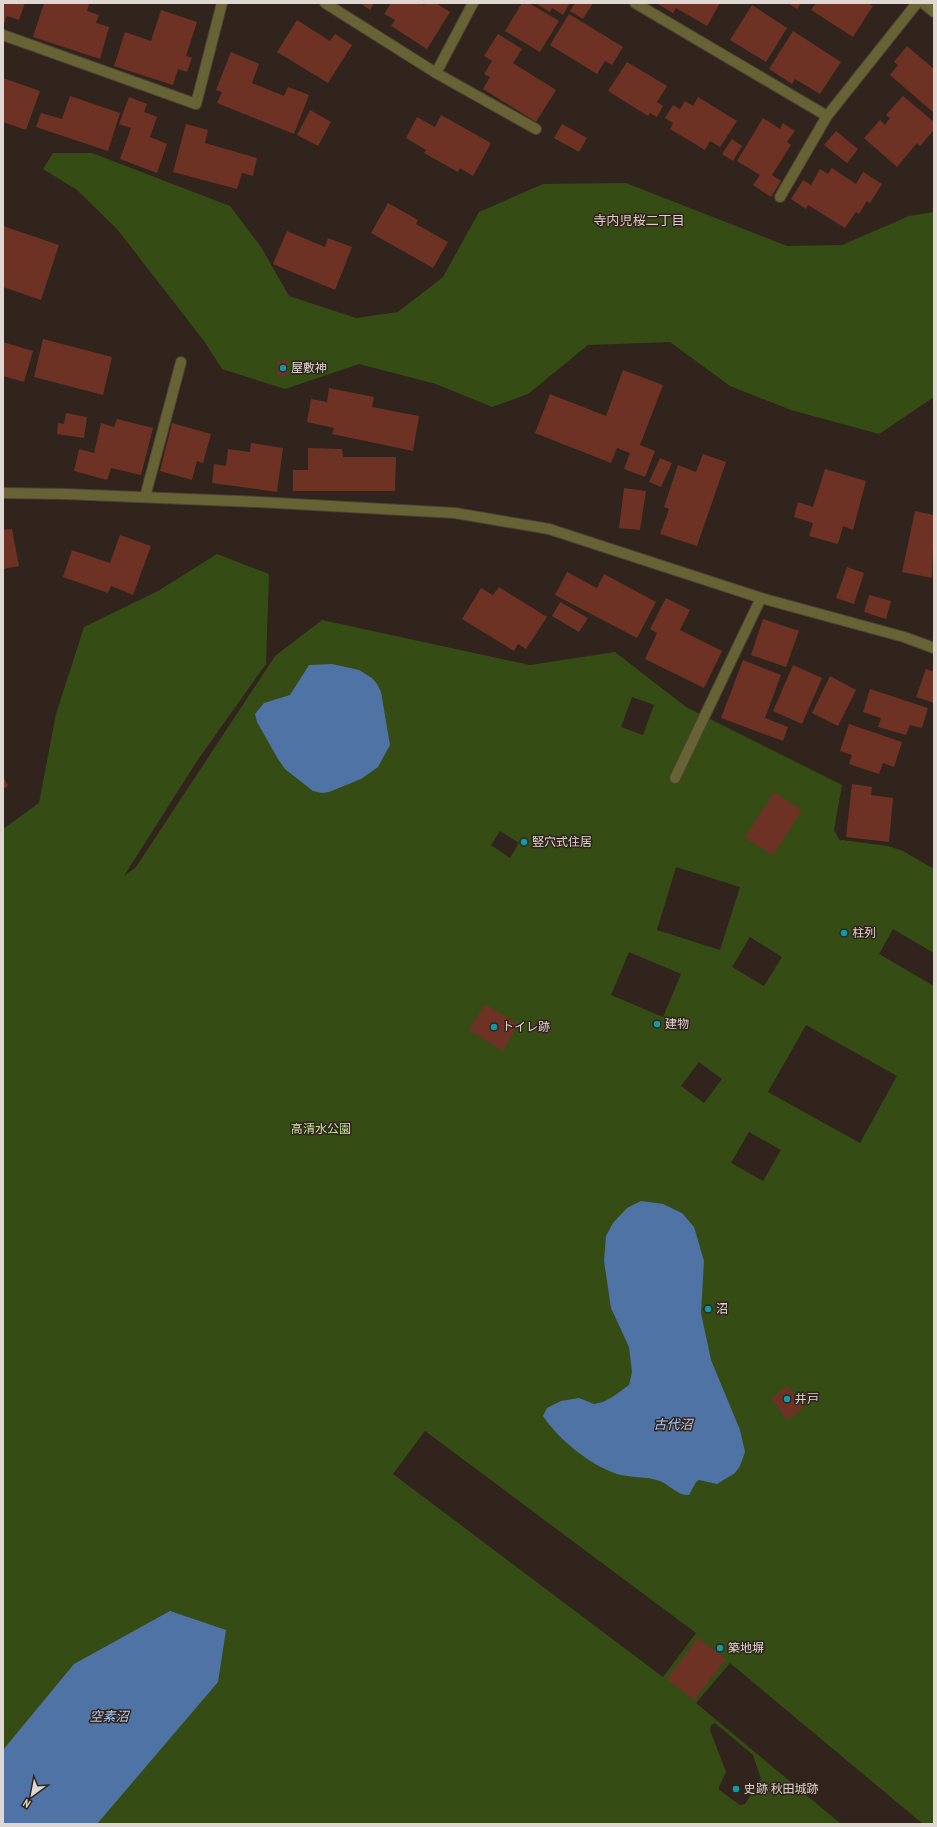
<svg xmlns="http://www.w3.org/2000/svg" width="937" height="1827" viewBox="0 0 937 1827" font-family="'PT Sans Narrow','Noto Sans JP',sans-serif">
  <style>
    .green { fill: #354d14; fill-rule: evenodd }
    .water { fill: #5073a5 }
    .building { fill: #6e3224 }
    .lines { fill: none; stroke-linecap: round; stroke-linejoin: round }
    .street-casing { stroke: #4c4139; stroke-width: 12 }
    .street { stroke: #686334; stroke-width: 10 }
    .culture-dot { fill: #0f9aa8; stroke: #30241c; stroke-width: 1.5 }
    .labels { text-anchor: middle; stroke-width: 3; stroke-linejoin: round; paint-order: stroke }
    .poi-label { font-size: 12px; fill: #dfd7d1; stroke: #30241c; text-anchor: start }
    .park-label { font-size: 12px; fill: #c0e994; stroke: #30241c }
    .neighbourhood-label { font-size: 13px; fill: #dfcfc5; stroke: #30241c }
    .water-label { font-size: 13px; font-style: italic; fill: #aeccf9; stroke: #30241c }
  </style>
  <rect width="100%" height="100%" fill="#30241c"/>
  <g class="green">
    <path d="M53,153H92L230,206L261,247L289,296L356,318L398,312L443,277L479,212L543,184L626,183L787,246L842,245L909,216L934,212V397L879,434L791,410L730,386L670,342L588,345L528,394L492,407L436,384L359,364L285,389L222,369L204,341L117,229L77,190L43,169Z"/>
    <path d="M217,554L269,574L266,664L197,761L124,876L136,867L275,656L322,620L530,665L615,652L686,707L842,785L834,830L840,841L842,840L888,846L903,851L934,869V953L893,929L879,954L934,986V1824H923L730,1663L696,1703L841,1824H3V829L39,803L56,714L84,627L158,591ZM632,697L654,705L643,735L621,727ZM500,831L519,843L510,858L491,845ZM676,867L740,887L720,950L657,930ZM750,937L782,957L764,986L732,967ZM629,952L681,974L663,1017L611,995ZM806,1025L897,1076L860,1143L768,1092ZM699,1062L722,1079L704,1103L681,1086ZM749,1132L781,1150L763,1181L731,1163ZM425,1431L696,1633L663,1677L393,1474ZM715,1723L753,1755L761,1779L745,1804L740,1805L719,1790V1787L726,1772L710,1730L711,1725Z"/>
  </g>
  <g class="water">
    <path d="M332,664L359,670L372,678L377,684L381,692L390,745L378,767L361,779L329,792L322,793L313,791L285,769L278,759L257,722L255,714L264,703L290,695L309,665Z"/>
    <path d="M641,1201L663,1204L682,1213L694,1227L704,1261L701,1313L711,1360L740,1430L745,1452L740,1466L735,1473L717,1484L699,1480L696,1482L689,1495C678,1496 670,1485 660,1481C646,1476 631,1478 617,1474C590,1465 558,1439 543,1416L547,1408L561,1401L579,1398L594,1404L603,1402L614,1396L629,1385L632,1372L629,1347L611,1308L604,1261L606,1236L613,1223L627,1208Z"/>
    <path d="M170,1611L226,1630L218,1682L97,1824H3V1750L74,1664Z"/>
  </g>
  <g class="building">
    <path d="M3,3H25L19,20L7,16L3,26Z"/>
    <path d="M44,3L89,4L87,11L99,15L96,23L109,27L100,59L33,37Z"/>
    <path d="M360,3H374L370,10Z"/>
    <path d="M391,3H421L424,5L426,3H436L450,12L427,49L391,26L395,20L384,14Z"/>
    <path d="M522,3H529L559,21L540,52L505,31Z"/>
    <path d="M535,3H570L563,15L552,8L550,12Z"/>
    <path d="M575,3H593L583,19L570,11Z"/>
    <path d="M656,3H720L707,26L676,8L673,13Z"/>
    <path d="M788,3H801L797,9Z"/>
    <path d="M816,3H868L873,6L853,37L811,10Z"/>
    <path d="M752,5L787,28L766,62L730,40Z"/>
    <path d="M161,10L197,22L186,56L192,58L187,72L178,69L173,85L114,66L125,32L151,41Z"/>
    <path d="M569,14L623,47L612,65L605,61L597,74L550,45Z"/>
    <path d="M297,20L330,41L335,34L352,45L328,83L277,52Z"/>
    <path d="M793,31L841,62L820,94L795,79L792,84L769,69Z"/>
    <path d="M498,34L522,49L513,63L556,90L536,122L483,89L490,77L484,74L492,61L484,56Z"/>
    <path d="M907,46L934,69V113L890,75L898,65L894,62Z"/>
    <path d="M231,52L259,64L252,83L284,96L288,87L309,95L294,134L217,103L222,92L216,90Z"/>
    <path d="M627,62L667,86L657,102L663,106L657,117L650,113L648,116L608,91Z"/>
    <path d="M3,78L40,91L26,130L3,122Z"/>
    <path d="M70,96L120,113L108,151L36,127L41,113L62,119Z"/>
    <path d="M903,96L934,122V130L920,146L917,143L897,167L864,138L880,120L885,125L890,118L886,115Z"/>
    <path d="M129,97L147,104L144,112L157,117L150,137L167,144L157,173L120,159L131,128L119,124Z"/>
    <path d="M698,97L737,121L720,147L710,141L705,150L670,129L673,123L665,118L673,105L680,109L685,101L693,106Z"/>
    <path d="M310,110L331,122L318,146L297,135Z"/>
    <path d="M441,115L491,143L473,176L460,168L458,172L424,153L426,150L406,138L417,117L435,127Z"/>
    <path d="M763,118L780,129L783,123L795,131L787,142L791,145L772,175L781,181L771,197L753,185L760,175L737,161Z"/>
    <path d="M186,124L208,130L205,143L257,158L253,176L242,173L237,189L173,172Z"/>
    <path d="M562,124L587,138L579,152L554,138Z"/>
    <path d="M836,131L858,149L847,163L824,145Z"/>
    <path d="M732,139L742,146L733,161L722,154Z"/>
    <path d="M832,168L856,184L863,172L882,184L870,203L867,201L859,214L856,212L845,228L808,205L806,209L791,199L803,180L811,185L820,169L828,174Z"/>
    <path d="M388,203L418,220L416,224L448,242L433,268L371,233Z"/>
    <path d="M3,226L59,245L41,300L3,287Z"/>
    <path d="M287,231L325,247L328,238L352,247L335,290L273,264Z"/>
    <path d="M43,339L112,357L103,395L34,377Z"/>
    <path d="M3,342L33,351L24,382L3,376Z"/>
    <path d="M288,360V375H277V361Z"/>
    <path d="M623,370L663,385L640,445L655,451L645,477L624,469L630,453L617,448L611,463L535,433L550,394L606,416Z"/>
    <path d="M329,388L374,397L372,407L419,416L413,451L332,434L334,428L307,422L311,399L327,402Z"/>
    <path d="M66,413L87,417L84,438L57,434L58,423L64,424Z"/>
    <path d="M117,419L153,428L141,475L111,468L107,480L74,471L79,449L94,453L101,423L114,427Z"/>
    <path d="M172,423L211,434L203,463L197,461L192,480L160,471Z"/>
    <path d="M251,443L283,448L277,492L212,483L214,464L226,466L228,449L250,452Z"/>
    <path d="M308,448L342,449L343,457H396L395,491H293V470H308Z"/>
    <path d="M703,454L726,462L697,546L660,534L669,509L664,507L678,465L696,472Z"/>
    <path d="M660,458L672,463L661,487L649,482Z"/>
    <path d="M825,469L866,481L853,530L843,526L838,544L809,536L813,523L794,517L798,502L813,507Z"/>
    <path d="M624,488L646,491L640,530L619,528Z"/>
    <path d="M915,511L934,515L932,578L902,572Z"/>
    <path d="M12,529L19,566L3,569V530Z"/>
    <path d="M120,535L151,546L133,595L111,586L108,593L63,577L72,550L110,563Z"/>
    <path d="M847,567L864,573L854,604L836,598Z"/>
    <path d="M567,572L597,588L604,574L656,602L637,638L555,595Z"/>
    <path d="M499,587L547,617L526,649L518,644L514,651L462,619L481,588L493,595Z"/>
    <path d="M869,595L891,601L886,619L864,612Z"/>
    <path d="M666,598L690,610L680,630L722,651L704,688L645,659L657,633L650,629Z"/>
    <path d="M560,602L588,618L579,632L552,616Z"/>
    <path d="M763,619L799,631L786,667L751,655Z"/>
    <path d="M743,660L781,675L765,718L788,727L783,741L721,718Z"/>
    <path d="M793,665L822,678L802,724L773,711Z"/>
    <path d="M926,669L934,672V703L916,697Z"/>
    <path d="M830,676L856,690L838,726L812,713Z"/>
    <path d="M870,689L928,708L922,728L910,725L906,735L878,727L881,718L863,712Z"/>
    <path d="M849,724L902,742L894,767L883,763L879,774L849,764L852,755L840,751Z"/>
    <path d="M3,776L8,786L3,789Z"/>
    <path d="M852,784L872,787L871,795L893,798L889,842L846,837Z"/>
    <path d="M774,792L802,810L773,855L745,838Z"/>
    <path d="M485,1004L518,1024L503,1051L469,1030Z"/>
    <path d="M788,1386L804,1407L787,1420L771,1398Z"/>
    <path d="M698,1638L726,1659L694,1700L667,1679Z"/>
  </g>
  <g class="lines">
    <defs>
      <g id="street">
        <path d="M325,3L436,73L536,129"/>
        <path d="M635,3L827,116L917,3"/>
        <path d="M923,3L934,12"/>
        <path d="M3,35L196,104L222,3"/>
        <path d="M436,73L473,3"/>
        <path d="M780,197L827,116"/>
        <path d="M3,493L65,494L259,502L455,513L549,529L761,598L904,637L934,648"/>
        <path d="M145,497L181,362"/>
        <path d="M675,778L761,598"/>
      </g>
    </defs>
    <use href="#street" class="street-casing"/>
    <use href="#street" class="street"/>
  </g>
  <g class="culture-dot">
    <circle cx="283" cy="368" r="4"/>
    <circle cx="524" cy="842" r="4"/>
    <circle cx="844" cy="933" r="4"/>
    <circle cx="657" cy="1024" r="4"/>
    <circle cx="494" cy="1027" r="4"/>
    <circle cx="708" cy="1309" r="4"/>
    <circle cx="787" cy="1399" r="4"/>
    <circle cx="720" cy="1648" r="4"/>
    <circle cx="736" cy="1789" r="4"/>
  </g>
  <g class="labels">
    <g class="poi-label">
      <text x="291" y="372">屋敷神</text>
      <text x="532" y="846">竪穴式住居</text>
      <text x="852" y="937">柱列</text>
      <text x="665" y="1028">建物</text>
      <text x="502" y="1031">トイレ跡</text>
      <text x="716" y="1313">沼</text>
      <text x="795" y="1403">井戸</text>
      <text x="728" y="1652">築地塀</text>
      <text x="744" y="1793">史跡 秋田城跡</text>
    </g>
    <g class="park-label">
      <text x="321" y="1133">高清水公園</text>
    </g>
    <g class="neighbourhood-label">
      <text x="639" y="225">寺内児桜二丁目</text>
    </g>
    <g class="water-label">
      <text x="673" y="1429">古代沼</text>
      <text x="109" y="1721">空素沼</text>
    </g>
  </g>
  <rect width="937" height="1827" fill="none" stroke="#dfd7d1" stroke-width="8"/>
  <g transform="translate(32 1795) rotate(212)" stroke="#30241c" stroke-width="3" paint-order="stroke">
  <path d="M0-3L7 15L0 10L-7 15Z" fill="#dfd7d1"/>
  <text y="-6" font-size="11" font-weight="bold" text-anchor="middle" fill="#dfd7d1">N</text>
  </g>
</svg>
